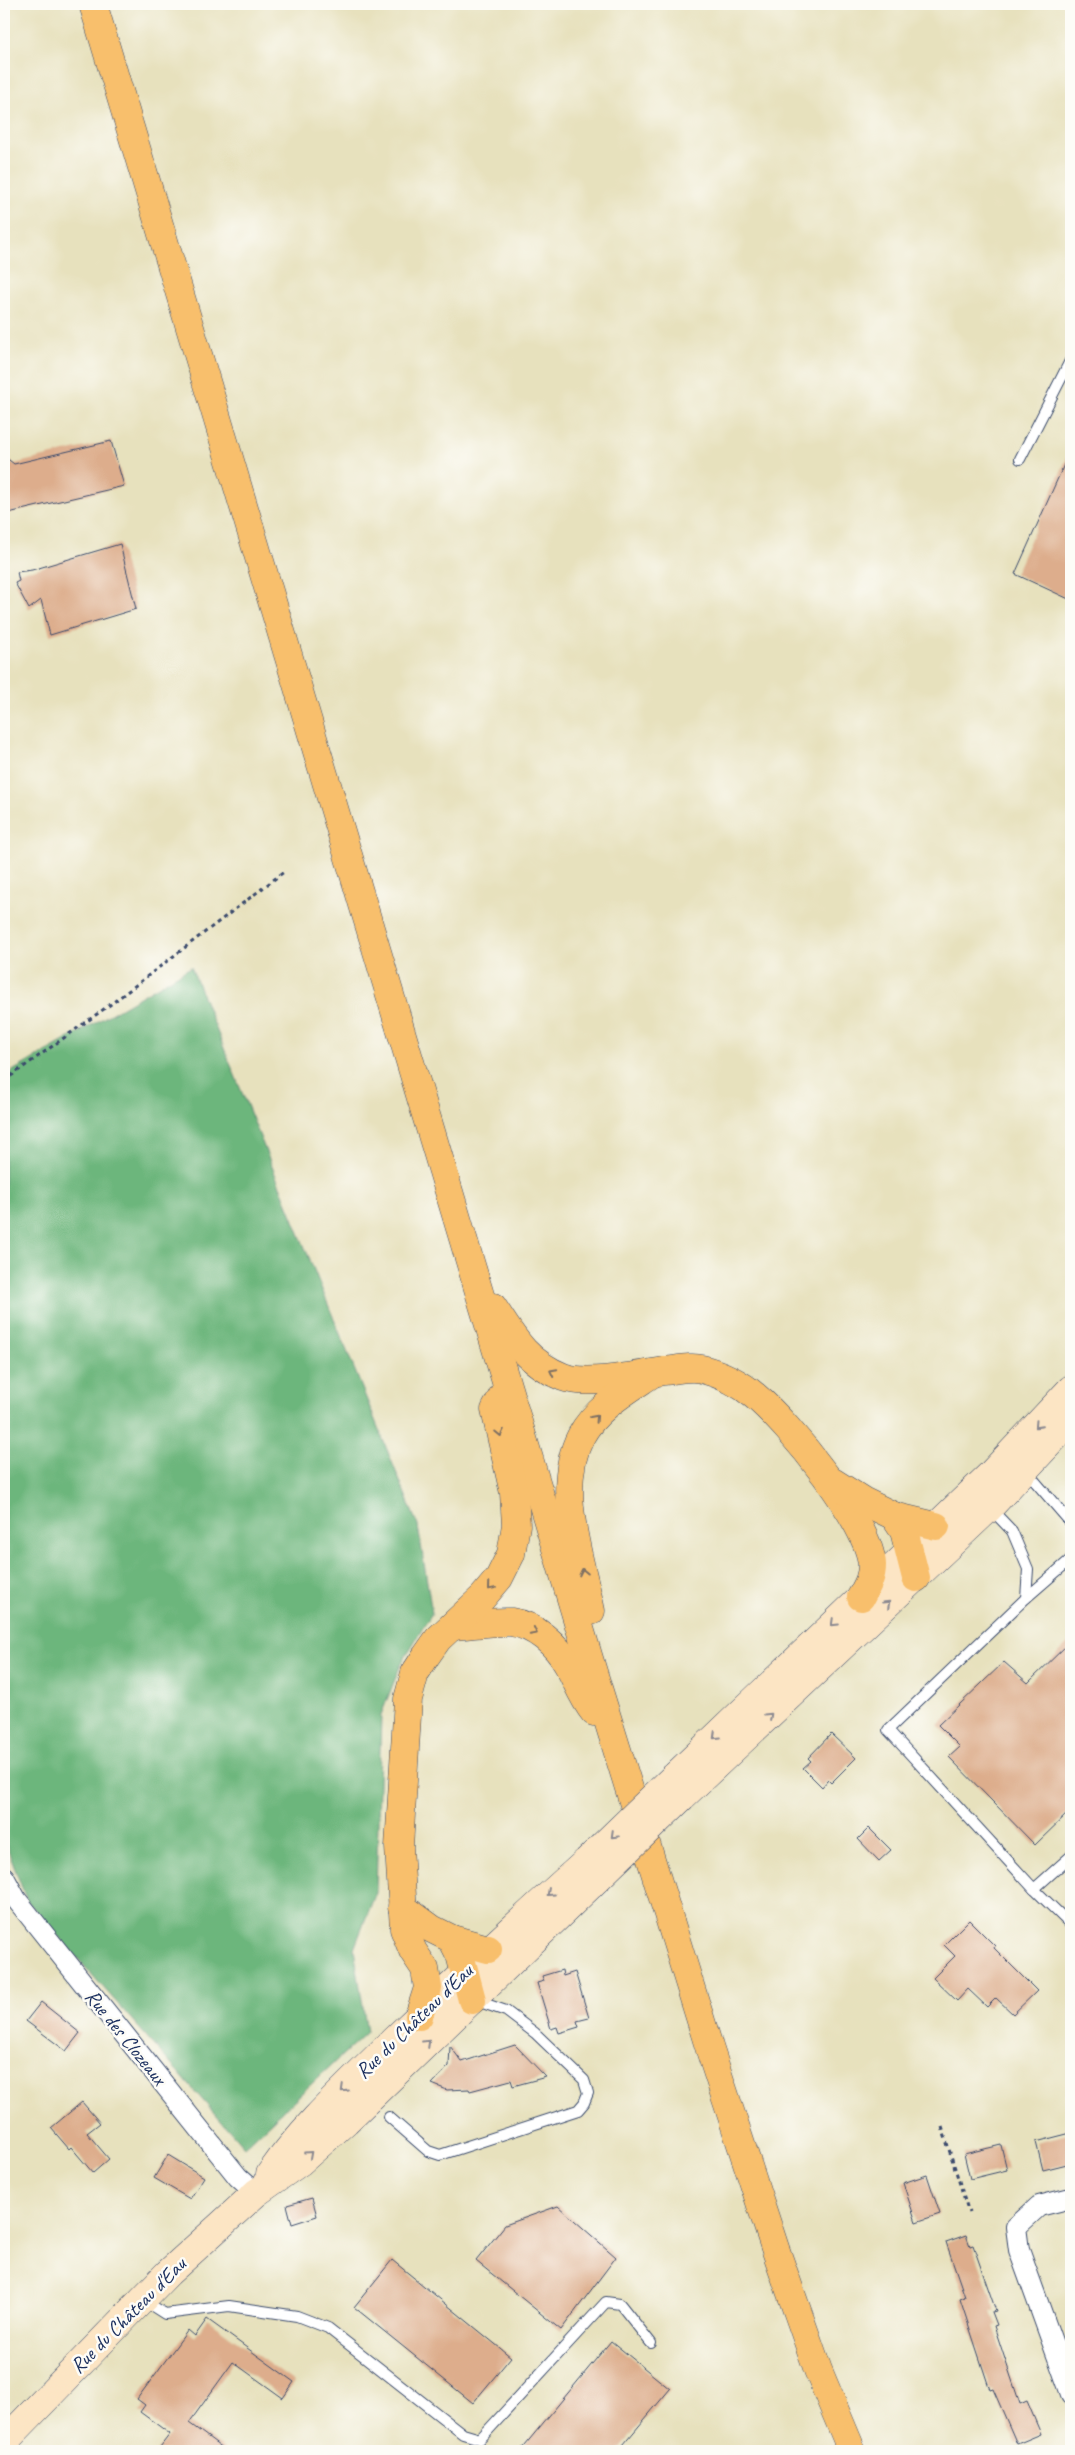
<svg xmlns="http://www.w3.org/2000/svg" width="1075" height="2455" viewBox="0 0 1075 2455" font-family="Caveat,sans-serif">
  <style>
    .forest { fill: #6cb67c; stroke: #44726d }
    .building { fill: #ddad8c }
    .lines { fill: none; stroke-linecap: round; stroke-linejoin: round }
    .lane-casing { stroke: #3a4a6c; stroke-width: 12 }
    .street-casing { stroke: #3a4a6c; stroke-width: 22 }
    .secondary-casing { stroke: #3a4a6c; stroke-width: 29 }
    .primary-casing { stroke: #3a4a6c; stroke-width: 29 }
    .path { stroke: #3a4a6c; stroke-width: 3; stroke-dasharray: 4 4; stroke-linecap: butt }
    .lane { stroke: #fff; stroke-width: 10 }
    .street { stroke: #fff; stroke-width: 20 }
    .secondary { stroke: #fce5c4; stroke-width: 28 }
    .primary { stroke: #f8bf6c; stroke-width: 28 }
    .secondary-bridge-casing { stroke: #3a4a6c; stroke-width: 29; stroke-linecap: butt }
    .secondary-bridge { stroke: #fce5c4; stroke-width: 28 }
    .oneway { stroke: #7e7064 }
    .oneway2 { stroke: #8c8a91 }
    .labels { text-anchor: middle; stroke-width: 5; stroke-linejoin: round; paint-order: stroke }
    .street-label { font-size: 21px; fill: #1b2f5e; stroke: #fdfcf7 }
  </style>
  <rect width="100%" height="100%" fill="#fdfcf7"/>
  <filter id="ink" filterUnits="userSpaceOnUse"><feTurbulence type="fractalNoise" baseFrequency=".02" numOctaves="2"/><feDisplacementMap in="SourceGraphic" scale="10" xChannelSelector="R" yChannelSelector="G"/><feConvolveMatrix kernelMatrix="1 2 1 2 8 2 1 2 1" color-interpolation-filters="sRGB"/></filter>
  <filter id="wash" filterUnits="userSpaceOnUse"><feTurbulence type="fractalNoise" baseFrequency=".0096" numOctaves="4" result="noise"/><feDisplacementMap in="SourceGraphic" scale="20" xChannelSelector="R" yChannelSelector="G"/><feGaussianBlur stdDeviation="1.12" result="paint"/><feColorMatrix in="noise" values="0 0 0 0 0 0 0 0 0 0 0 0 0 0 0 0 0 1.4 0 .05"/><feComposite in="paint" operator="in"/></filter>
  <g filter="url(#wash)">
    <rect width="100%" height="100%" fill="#e7e1bd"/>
    <path class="forest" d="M191,967L418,1526L432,1613L401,1664L381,1715L376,1892L354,1949L367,2032L244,2147L27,1901L4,1840V1076Z"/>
    <g id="blocks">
      <g class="building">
        <path d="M111,441L124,486L4,514V456L14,464Z"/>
        <path d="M1071,449V600L1015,574Z"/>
        <path d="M120,544L136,609L50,635L41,600L29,609L15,583L19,581L17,572L32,570Z"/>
        <path d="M1071,1641V1810L1035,1845L949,1757L960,1747L938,1725L1004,1662L1028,1683Z"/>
        <path d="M831,1734L856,1758L831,1783L828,1780L822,1787L803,1768L811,1761L808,1758Z"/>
        <path d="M869,1828L891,1850L879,1861L858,1839Z"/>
        <path d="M969,1920L995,1946L994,1948L1037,1991L1013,2014L996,1998L987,2007L968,1989L957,2001L933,1978L955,1956L944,1945Z"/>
        <path d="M562,1970L563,1976L575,1972L589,2018L577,2021L579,2027L559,2033L557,2027L551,2029L537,1983L544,1981L542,1976Z"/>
        <path d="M41,2002L80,2033L66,2051L26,2021Z"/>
        <path d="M515,2045L546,2077L513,2086L511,2080L470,2091L469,2089L447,2090L432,2084L449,2066L450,2046L462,2062Z"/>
        <path d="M82,2102L100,2123L87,2133L109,2159L93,2173L71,2147L69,2149L51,2128Z"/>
        <path d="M1071,2133V2163L1043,2170L1036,2142Z"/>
        <path d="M1001,2145L1007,2170L970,2179L964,2154Z"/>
        <path d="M168,2155L204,2177L190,2199L154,2178Z"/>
        <path d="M927,2175L940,2214L916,2222L903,2183Z"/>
        <path d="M312,2198L317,2216L292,2224L287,2205Z"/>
        <path d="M558,2206L616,2257L561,2330L476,2261L505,2225Z"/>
        <path d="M966,2235L970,2246L973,2245L996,2311L992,2312L997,2325L994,2326L1020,2404L1027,2401L1041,2434L1017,2444L993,2389L990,2390L960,2299L965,2297L946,2242Z"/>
        <path d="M392,2260L511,2357L473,2403L354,2307Z"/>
        <path d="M207,2319L294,2382L283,2398L233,2362L189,2423L227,2451H157L170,2434L140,2412L145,2405L137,2399L188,2330L195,2336Z"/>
        <path d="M611,2341L670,2389L618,2451H520Z"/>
      </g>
    </g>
  </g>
  <g filter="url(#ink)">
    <use href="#blocks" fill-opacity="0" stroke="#3a4a6c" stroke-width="1"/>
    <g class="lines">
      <defs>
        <g id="lane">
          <path d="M1020,459L1071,359"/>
          <path d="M1026,1471L1071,1523"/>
          <path d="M990,1508L1012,1531L1028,1569L1026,1598L888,1730L1034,1889L1071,1856"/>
          <path d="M1026,1598L1071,1559"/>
          <path d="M1034,1889L1071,1925"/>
          <path d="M389,2117L428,2151L440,2155L578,2110L584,2103L588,2093L584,2080L535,2033L506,2011L474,2000"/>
          <path d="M143,2300L165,2314L229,2306L297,2316L328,2328L463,2434L480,2439L606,2302L620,2304L651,2343"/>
        </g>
        <g id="street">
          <path d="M4,1877L16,1899L238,2177L256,2193"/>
          <path d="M1071,2198L1039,2206L1016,2227L1019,2250L1071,2394"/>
        </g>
        <g id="secondary">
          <path d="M674,1777L992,1473L1071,1389"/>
          <path d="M682,1797L989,1508L1071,1420"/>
          <path d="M270,2174C305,2124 350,2084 393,2041C457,1980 521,1920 587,1861"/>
          <path d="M4,2442L168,2273L256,2193L300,2162L346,2121L598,1878"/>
        </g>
        <g id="primary">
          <path d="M93,4L593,1672L710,2050L775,2248L818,2370L852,2451"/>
          <path d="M493,1307C513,1338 526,1362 563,1377C586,1386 639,1375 664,1371C676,1370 691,1366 702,1369C721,1374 740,1383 755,1396C788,1423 870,1523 872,1565C872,1578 867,1586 861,1597"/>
          <path d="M833,1482L863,1501L894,1516L936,1526"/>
          <path d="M894,1516L904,1531L916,1578"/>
          <path d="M591,1611C580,1557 554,1487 581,1436C595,1409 626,1391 650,1375"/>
          <path d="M453,1626C471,1625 492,1621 511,1622C535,1625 557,1645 568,1665C577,1681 582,1697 594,1712"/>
          <path d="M402,1907L432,1929L452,1939L488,1949"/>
          <path d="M452,1939L460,1955L472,2000"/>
          <path d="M419,2016L428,1988L425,1969L413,1951L404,1929L399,1847L408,1699L415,1673L426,1656L438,1639L483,1597L499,1578L511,1554L516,1525L514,1493L495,1410L503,1395"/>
        </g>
      </defs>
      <use href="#lane" class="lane-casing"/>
      <use href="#street" class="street-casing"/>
      <use href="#secondary" class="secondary-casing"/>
      <use href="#primary" class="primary-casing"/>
      <g class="path">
        <path d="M4,1081L111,1004L285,871"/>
        <path d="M942,2127L969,2213"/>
      </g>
      <use href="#lane" class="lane"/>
      <use href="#street" class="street"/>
      <use href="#secondary" class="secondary"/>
      <use href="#primary" class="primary"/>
      <defs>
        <g id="secondary-bridge">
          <path d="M587,1861L674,1777"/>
          <path d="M598,1878L682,1797"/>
        </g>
      </defs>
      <use href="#secondary-bridge" class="secondary-bridge-casing"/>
      <use href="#secondary-bridge" class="secondary-bridge"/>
    </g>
    <defs><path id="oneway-chevron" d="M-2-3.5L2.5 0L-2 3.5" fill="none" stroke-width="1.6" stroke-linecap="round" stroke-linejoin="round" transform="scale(1.25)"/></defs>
    <g class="oneway">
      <use href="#oneway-chevron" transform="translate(553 1372) rotate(-153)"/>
      <use href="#oneway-chevron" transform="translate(595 1418) rotate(-48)"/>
      <use href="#oneway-chevron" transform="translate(500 1433) rotate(78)"/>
      <use href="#oneway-chevron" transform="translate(583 1572) rotate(-102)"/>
      <use href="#oneway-chevron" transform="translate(491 1587) rotate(130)"/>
      <use href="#oneway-chevron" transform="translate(534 1632) rotate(28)"/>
    </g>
    <g class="oneway2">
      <use href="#oneway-chevron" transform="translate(1038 1425) rotate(133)"/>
      <use href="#oneway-chevron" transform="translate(887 1604) rotate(-43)"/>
      <use href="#oneway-chevron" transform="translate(834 1623) rotate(136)"/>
      <use href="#oneway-chevron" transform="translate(769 1716) rotate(-43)"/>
      <use href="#oneway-chevron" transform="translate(716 1736) rotate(136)"/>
      <use href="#oneway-chevron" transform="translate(614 1835) rotate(136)"/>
      <use href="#oneway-chevron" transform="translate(550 1893) rotate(138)"/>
      <use href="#oneway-chevron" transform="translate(427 2043) rotate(-44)"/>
      <use href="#oneway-chevron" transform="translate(344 2089) rotate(136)"/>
      <use href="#oneway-chevron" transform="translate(309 2154) rotate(-42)"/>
    </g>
  </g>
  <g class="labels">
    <g class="street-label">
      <text transform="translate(414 2021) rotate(-44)" y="7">Rue du Château d'Eau</text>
      <text transform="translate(126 2037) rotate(51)" y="7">Rue des Clozeaux</text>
      <text transform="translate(128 2315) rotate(-45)" y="7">Rue du Château d'Eau</text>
    </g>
  </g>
  <rect width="1075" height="2455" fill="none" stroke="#fdfcf7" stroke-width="20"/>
</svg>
